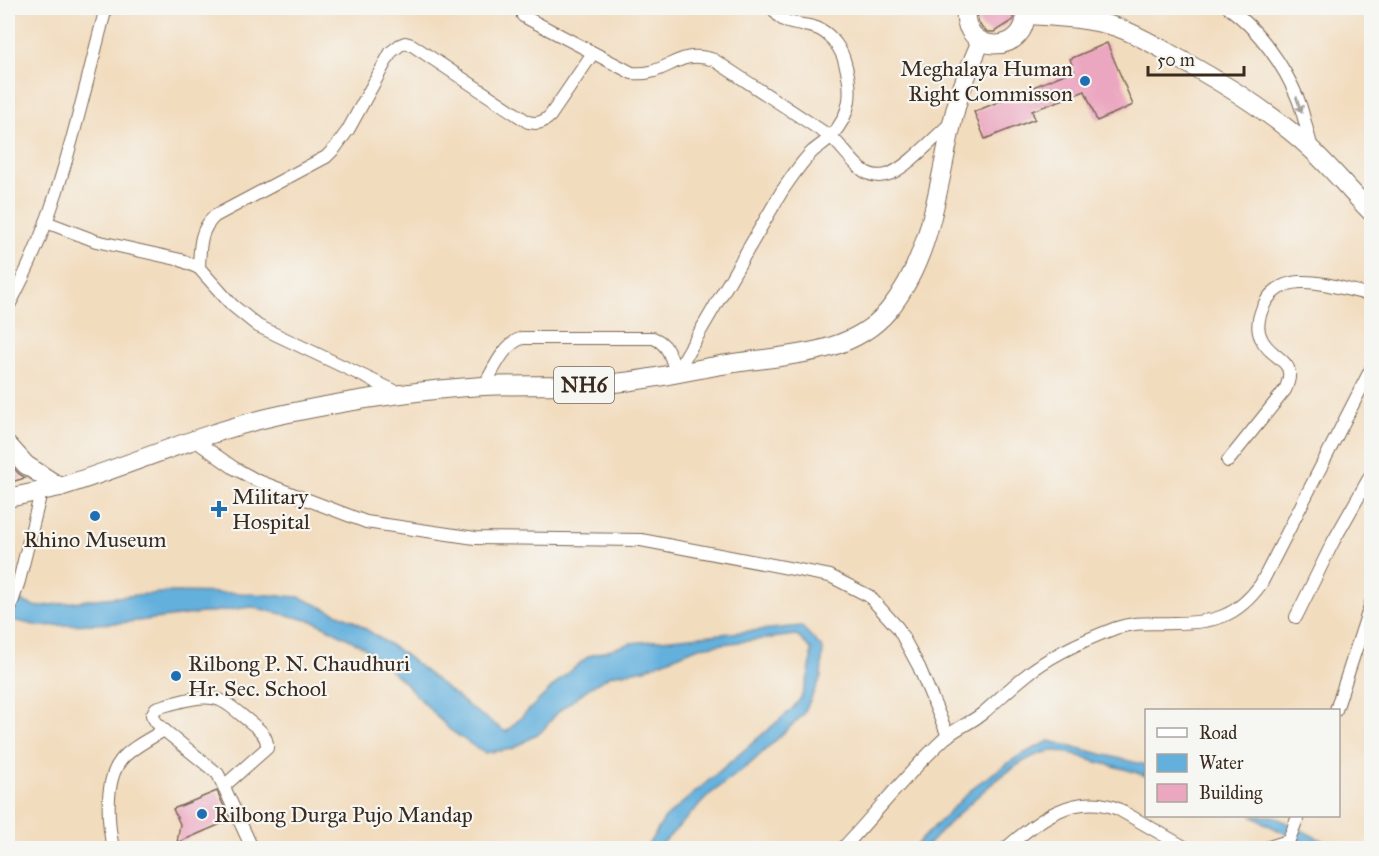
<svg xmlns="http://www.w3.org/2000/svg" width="1379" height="856" viewBox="0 0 1379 856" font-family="'IM FELL Great Primer',serif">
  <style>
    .water { fill: #64b0dd; stroke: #506d7e; stroke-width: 1.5 }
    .building { fill: #eba6c0 }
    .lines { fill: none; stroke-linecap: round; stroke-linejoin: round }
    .minor-casing { stroke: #7b6856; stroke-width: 14 }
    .highway-casing { stroke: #7b6856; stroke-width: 20 }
    .minor { stroke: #fff; stroke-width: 12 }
    .highway { stroke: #fff; stroke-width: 18 }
    .oneway { fill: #a79f9a }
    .poi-dot { fill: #1f6fb2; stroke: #f6f6f2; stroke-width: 2 }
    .labels { text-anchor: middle; stroke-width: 4.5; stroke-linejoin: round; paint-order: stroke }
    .shield { fill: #f6f6f2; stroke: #73675e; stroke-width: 1.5 }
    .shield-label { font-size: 21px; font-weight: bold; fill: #3b2a1e }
    .poi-label { font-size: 22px; fill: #3b2a1e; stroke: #f6f6f2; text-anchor: start }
  </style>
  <rect width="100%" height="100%" fill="#f6f6f2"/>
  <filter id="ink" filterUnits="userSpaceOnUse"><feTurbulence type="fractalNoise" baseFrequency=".0167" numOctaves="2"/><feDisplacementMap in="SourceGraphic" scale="12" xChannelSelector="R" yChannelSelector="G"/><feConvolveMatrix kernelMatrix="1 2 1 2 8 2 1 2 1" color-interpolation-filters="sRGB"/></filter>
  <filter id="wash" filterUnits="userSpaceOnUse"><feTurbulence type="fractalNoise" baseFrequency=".008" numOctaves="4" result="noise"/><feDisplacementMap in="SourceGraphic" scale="24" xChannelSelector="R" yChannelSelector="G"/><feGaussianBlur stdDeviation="1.35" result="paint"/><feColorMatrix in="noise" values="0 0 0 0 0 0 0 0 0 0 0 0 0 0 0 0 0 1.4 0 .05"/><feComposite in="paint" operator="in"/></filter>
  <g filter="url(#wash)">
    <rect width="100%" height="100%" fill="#f2dcbe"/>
    <g class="water">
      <path d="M171,592L238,593L299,597L352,620L404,654L471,708L506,732L563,677L589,656L631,643L801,626L823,649L821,677L803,715L751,763L709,795L663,843L660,848H646L665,818L791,710L801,698L807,681L811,663V649L796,635L699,647L645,669L611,675L589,688L559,711L541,732L512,749L484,753L450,730L402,680L362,646L316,622L252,607L121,623L39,626L8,619V596L37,607L95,599Z"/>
      <path d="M1049,741L1146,765V776C1130,770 1114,766 1097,762C1084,758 1071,752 1057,751C1019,748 950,822 925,848H913L976,785L1019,756Z"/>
      <path d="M1251,816H1273L1337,848H1313Z"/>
    </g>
    <g id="blocks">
      <g class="building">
        <path d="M977,8H1014L1013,20L994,32H988L982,28L978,21Z"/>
        <path d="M1107,43L1133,105L1097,121L1085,91L1032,111L1035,119L985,139L974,112L1074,70L1070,59Z"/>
        <path d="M8,461L18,473L25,478L8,483Z"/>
        <path d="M217,791L230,820L177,843L180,824L173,809Z"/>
      </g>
    </g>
  </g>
  <g filter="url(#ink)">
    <use href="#blocks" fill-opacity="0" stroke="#7b6856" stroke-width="1.5"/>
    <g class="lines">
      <defs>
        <g id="minor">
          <path d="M1229,8C1259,30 1284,65 1298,99C1304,115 1307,132 1312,148"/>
          <path d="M523,16L632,73C667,77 677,47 714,60L831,137C842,146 853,164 864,171C870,175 878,177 886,175C904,171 937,135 952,122"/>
          <path d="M46,222L96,241L181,260L199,268L232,305L258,326L399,393"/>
          <path d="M199,268C200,248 199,230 215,216L326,157L335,148L348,130L391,52L400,45L405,43L412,45L528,122C537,124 543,123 550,116L593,53"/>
          <path d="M8,307C59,215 79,109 106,8"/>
          <path d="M676,373L782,191C792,177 801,162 813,151C819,146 826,142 831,136C852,114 853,90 845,63C842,50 832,36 821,30C802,20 786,31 773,8"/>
          <path d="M484,386C494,369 503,345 522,338H653C669,344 671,358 676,373"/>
          <path d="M193,439L234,468L256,480L366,522L475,538L641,540L830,576L869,596L898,628L919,667L948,736"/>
          <path d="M1228,461L1285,390C1300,358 1271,361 1261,338C1256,328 1259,316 1263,307C1283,263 1337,289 1372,295"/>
          <path d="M8,615L19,581L41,492"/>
          <path d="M1296,617L1333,542L1372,473"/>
          <path d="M1336,710L1372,600"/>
          <path d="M164,730L218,774L252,848"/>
          <path d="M113,848C108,824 104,781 121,760C132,747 150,739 164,730L156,722L152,715L156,708C174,703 202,693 220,700C231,705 241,715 250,722C259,729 268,736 267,748L224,786"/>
          <path d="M843,848C877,812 908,772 945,738C956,728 971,723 983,713C997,701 1010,688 1024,677C1050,655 1084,640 1116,628C1136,621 1154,624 1174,623C1214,623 1237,617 1261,584L1372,367"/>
          <path d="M1006,848C1037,821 1074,791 1118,809L1186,848"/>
          <path d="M1266,848L1288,841"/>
          <path d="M1286,848L1298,816"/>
        </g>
        <g id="highway">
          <path d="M966,8C960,57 1032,56 1025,8"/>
          <path d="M1026,15C1057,17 1087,18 1116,27C1140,35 1163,50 1185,62C1230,87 1275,115 1312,150C1333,170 1351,192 1372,213"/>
          <path d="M8,445L26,465L60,487C137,463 210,429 289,413C352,400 418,390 483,386C527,384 571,387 615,383C655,379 694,369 734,363C787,355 851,355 888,311C934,255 938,179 955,111C961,87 971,64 981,41"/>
          <path d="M8,498L60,487"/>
        </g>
      </defs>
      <use href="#minor" class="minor-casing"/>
      <use href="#highway" class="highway-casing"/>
      <use href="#minor" class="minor"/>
      <use href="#highway" class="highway"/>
    </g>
    <defs><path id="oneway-solid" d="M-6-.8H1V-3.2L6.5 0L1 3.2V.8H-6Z" transform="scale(1.5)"/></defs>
    <use class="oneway" href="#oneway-solid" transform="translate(1299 105) rotate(71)"/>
  </g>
  <g class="poi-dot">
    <circle cx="1085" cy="81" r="6"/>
    <path d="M216 500h6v6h6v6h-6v6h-6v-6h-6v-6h6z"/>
    <circle cx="95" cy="516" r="6"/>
    <circle cx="176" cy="676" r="6"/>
    <circle cx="202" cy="814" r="6"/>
  </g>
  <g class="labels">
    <rect class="shield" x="554" y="367" width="60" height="36" rx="4.5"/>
    <g class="shield-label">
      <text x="584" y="392">NH6</text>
    </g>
    <g class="poi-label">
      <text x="1073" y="76" text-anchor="end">Meghalaya Human<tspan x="1073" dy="25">Right Commisson</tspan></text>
      <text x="232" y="504">Military<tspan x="232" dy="25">Hospital</tspan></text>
      <text x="95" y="547" text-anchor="middle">Rhino Museum</text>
      <text x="188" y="671">Rilbong P. N. Chaudhuri<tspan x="188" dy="25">Hr. Sec. School</tspan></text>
      <text x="214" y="822">Rilbong Durga Pujo Mandap</text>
    </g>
  </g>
  <rect width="1379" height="856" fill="none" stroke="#f6f6f2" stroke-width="30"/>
  <rect x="1145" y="709" width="195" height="108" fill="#f6f6f2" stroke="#aba49d" stroke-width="1.5"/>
  <rect x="1157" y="728" width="30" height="9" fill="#ffffff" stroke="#aba49d" stroke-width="1.5"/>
  <text x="1199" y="739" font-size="18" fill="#3b2a1e">Road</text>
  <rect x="1157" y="754" width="30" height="18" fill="#64b0dd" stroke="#aba49d" stroke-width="1.5"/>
  <text x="1199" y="769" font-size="18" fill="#3b2a1e">Water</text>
  <rect x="1157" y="784" width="30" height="18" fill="#eba6c0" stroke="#aba49d" stroke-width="1.5"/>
  <text x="1199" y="799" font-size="18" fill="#3b2a1e">Building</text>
  <path d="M1148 66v9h96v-9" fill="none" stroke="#3b2a1e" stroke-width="3"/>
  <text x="1157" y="66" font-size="18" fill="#3b2a1e" stroke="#f6f6f2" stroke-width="4.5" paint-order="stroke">50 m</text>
</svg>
